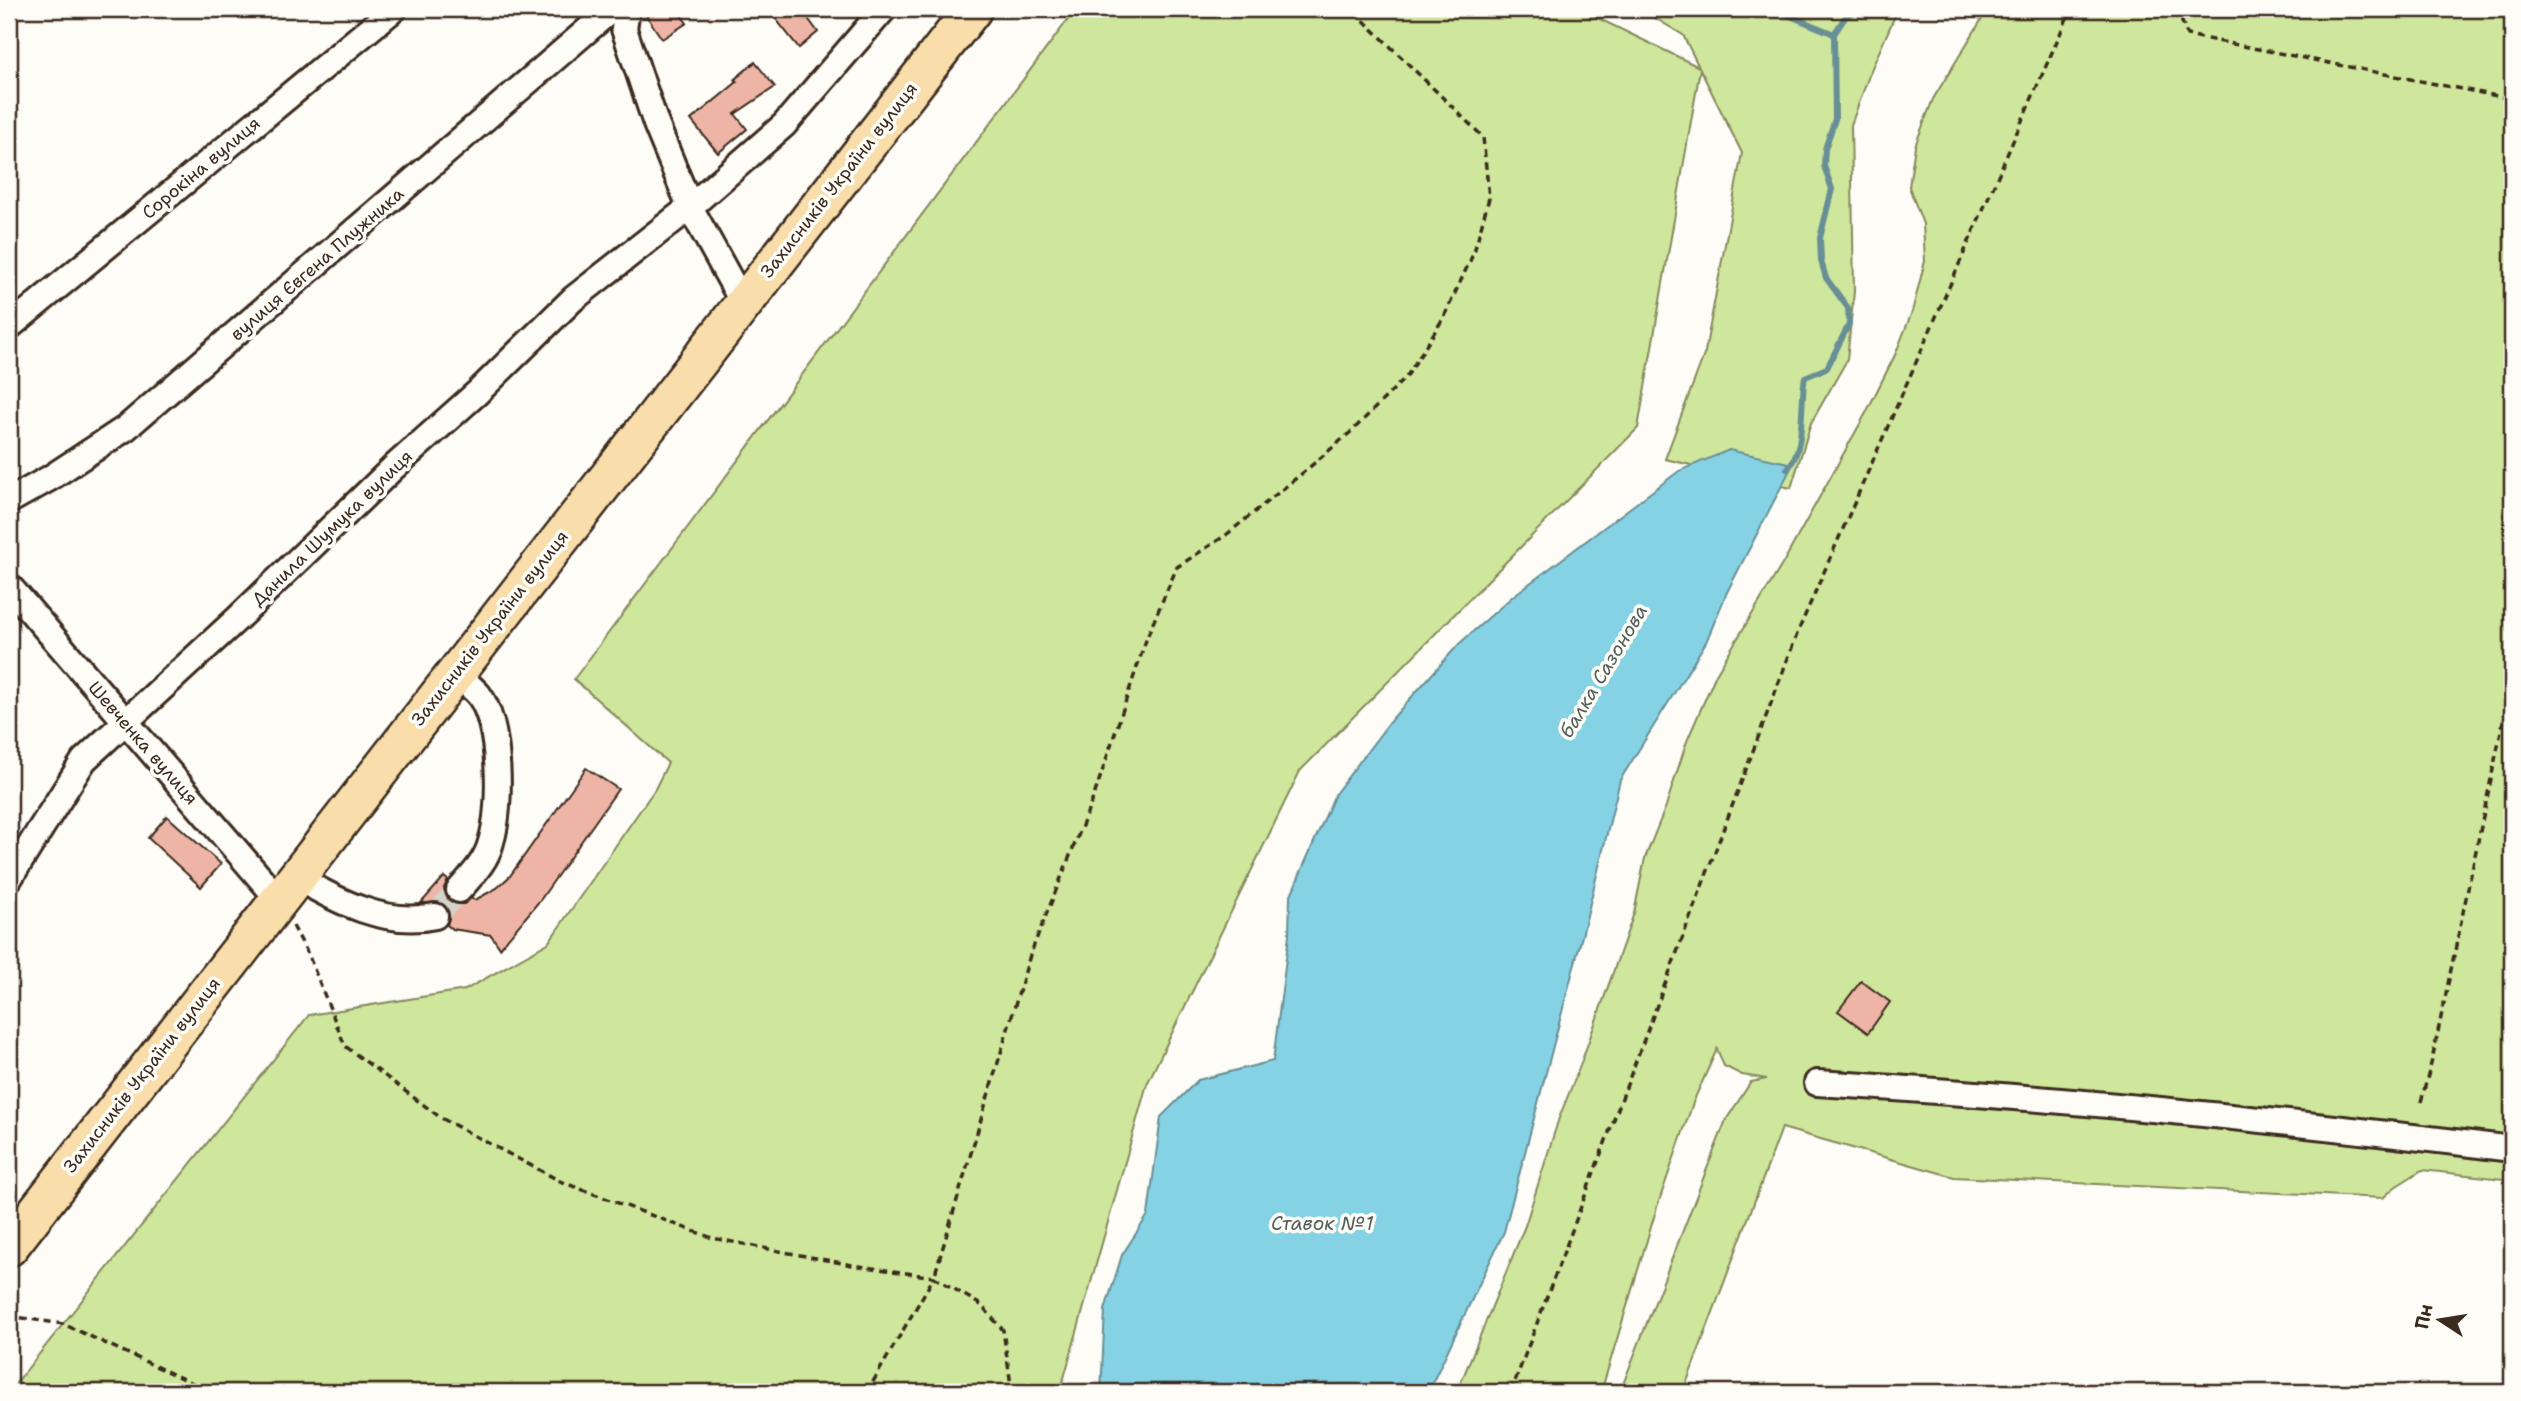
<svg xmlns="http://www.w3.org/2000/svg" width="2521" height="1401" viewBox="0 0 2521 1401" font-family="'Shantell Sans',sans-serif">
  <style>
    .green { fill: #cfe79c; stroke: #85885d; stroke-width: 2 }
    .water { fill: #86d2e5; stroke: #688f95; stroke-width: 2 }
    .lines { fill: none; stroke-linecap: round; stroke-linejoin: round }
    .stream { stroke: #688f95; stroke-width: 6 }
    .building { fill: #eeb5a7; stroke: #3b2a1e; stroke-width: 2 }
    .minor-tunnel { stroke: #d6d2cc; stroke-width: 24; stroke-dasharray: 24 12; stroke-linecap: butt }
    .minor-casing { stroke: #3b2a1e; stroke-width: 30 }
    .highway-casing { stroke: #3b2a1e; stroke-width: 42 }
    .path { stroke: #3b2a1e; stroke-width: 3.5; stroke-dasharray: 7 5; stroke-linecap: butt }
    .minor { stroke: #fdfcf7; stroke-width: 24 }
    .highway { stroke: #f9deab; stroke-width: 37 }
    .labels { text-anchor: middle; stroke-width: 7; stroke-linejoin: round; paint-order: stroke }
    .street-label { font-size: 18px; fill: #3b2a1e; stroke: #fdfcf7 }
    .water-label { font-size: 19px; font-style: italic; fill: #525c5a; stroke: #fdfcf7 }
  </style>
  <rect width="100%" height="100%" fill="#fdfcf7"/>
  <filter id="ink" filterUnits="userSpaceOnUse"><feTurbulence type="fractalNoise" baseFrequency=".0143" numOctaves="2"/><feDisplacementMap in="SourceGraphic" scale="14" xChannelSelector="R" yChannelSelector="G"/><feConvolveMatrix kernelMatrix="1 2 1 2 8 2 1 2 1" color-interpolation-filters="sRGB"/></filter>
  <g filter="url(#ink)">
    <g class="green">
      <path d="M1076,9H1579L1699,67L1683,35L1640,9H1898L1871,70L1851,125L1854,291L1847,360L1811,423L1791,488L1665,459L1705,352L1742,153L1700,69L1638,428L1300,771L1147,1084L1060,1392H9L309,1015L465,990L548,943L655,789L668,763L574,679Z"/>
      <path d="M1988,9H2512V1180L2422,1170L2395,1187L2383,1198L1954,1177L1782,1128L1683,1392H1620L1726,1120L1751,1082L1767,1079L1742,1075L1724,1066L1717,1049L1694,1100L1657,1207L1601,1392H1457L1525,1226L1559,1118L1580,1066L1634,913L1645,858L1666,806L1687,741L1716,674L1783,563L1866,413L1895,355L1912,312L1925,261L1923,224L1909,187L1915,146L1933,99Z"/>
    </g>
    <path class="water" d="M1729,450L1793,464L1727,592L1706,642L1620,780L1582,936L1504,1232L1428,1392H1101L1105,1310L1122,1255L1148,1215L1161,1117L1198,1080L1273,1061L1289,935L1290,897L1335,794L1392,719L1459,644L1513,596L1679,471Z"/>
    <g class="lines">
      <g class="stream">
        <path d="M1773,9L1834,34"/>
        <path d="M1787,469C1806,452 1800,401 1805,377L1827,368L1849,324L1848,308L1826,278L1821,261L1820,238L1832,189L1824,166L1825,149L1835,119L1834,34L1846,16L1861,9"/>
      </g>
    </g>
    <g class="building">
      <path d="M642,9H676L687,23L662,39Z"/>
      <path d="M787,9H801L818,32L799,48L776,19Z"/>
      <path d="M755,62L775,87L735,114L747,129L718,153L691,120L737,82L735,79Z"/>
      <path d="M586,768L618,789L541,899L500,948L491,935L452,929L447,925L450,913L441,903H421L444,877L448,880L444,888L445,895L455,904H464L471,898L475,900L497,888L510,876Z"/>
      <path d="M167,816L221,864L201,887L148,838Z"/>
      <path d="M1861,981L1890,1002L1868,1033L1838,1011Z"/>
    </g>
    <g class="lines">
      <path class="minor-tunnel" d="M435,916L459,890"/>
      <defs>
        <g id="minor">
          <path d="M627,9L624,29L656,124L690,207L743,303"/>
          <path d="M9,327L394,9"/>
          <path d="M9,501L50,478L126,428L612,9"/>
          <path d="M9,586L279,900"/>
          <path d="M455,673C463,680 472,687 479,695C501,725 502,807 491,842C486,862 472,875 459,890"/>
          <path d="M296,877C337,901 386,927 435,916"/>
          <path d="M9,879L84,760L237,619L394,467L477,393L573,299L690,207L784,125L884,9"/>
          <path d="M1817,1083C2049,1097 2281,1120 2512,1149"/>
        </g>
        <path id="highway" d="M9,1247L973,9"/>
      </defs>
      <use href="#minor" class="minor-casing"/>
      <use href="#highway" class="highway-casing"/>
      <g class="path">
        <path d="M2177,9L2187,35L2512,99"/>
        <path d="M293,926L308,954L345,1046L441,1118L562,1182L712,1238L852,1265L934,1277L867,1392"/>
        <path d="M2421,1102L2432,1060L2512,679"/>
        <path d="M9,1316L63,1324L212,1392"/>
        <path d="M1012,1392L1003,1330L981,1305L934,1277L1030,955L1094,796L1147,637L1177,567L1226,535L1305,471L1352,431L1407,376L1444,317L1474,252L1489,198L1483,137L1352,9"/>
        <path d="M1511,1392L1799,629L2071,9"/>
      </g>
      <use href="#minor" class="minor"/>
      <use href="#highway" class="highway"/>
    </g>
  </g>
  <g class="labels">
    <g class="street-label">
      <text transform="translate(201 168) rotate(-40)" y="6">Сорокіна вулиця</text>
      <text transform="translate(839 180) rotate(-52)" y="6">Захисників України вулиця</text>
      <text transform="translate(317 264) rotate(-41)" y="6">вулиця Євгена Плужника</text>
      <text transform="translate(332 528) rotate(-44)" y="6">Данила Шумука вулиця</text>
      <text transform="translate(490 628) rotate(-52)" y="6">Захисників України вулиця</text>
      <text transform="translate(143 743) rotate(49)" y="6">Шевченка вулиця</text>
      <text transform="translate(142 1075) rotate(-52)" y="6">Захисників України вулиця</text>
    </g>
    <g class="water-label">
      <text transform="translate(1603 671) rotate(-59)" y="7">балка Сазонова</text>
      <text x="1322" y="1230">Ставок №1</text>
    </g>
  </g>
  <rect width="2521" height="1401" fill="none" stroke="#fdfcf7" stroke-width="35"/>
  <rect x="18" y="18" width="2486" height="1366" fill="none" stroke="#3b2a1e" stroke-width="2.5" filter="url(#ink)"/>
  <g transform="translate(2440 1320) rotate(282)" stroke="#fdfcf7" stroke-width="5" paint-order="stroke">
  <path d="M0-5L12 26L0 18L-12 26Z" fill="#3b2a1e"/>
  <text y="-10" font-size="19" font-weight="bold" text-anchor="middle" fill="#3b2a1e">Пн</text>
  </g>
</svg>
